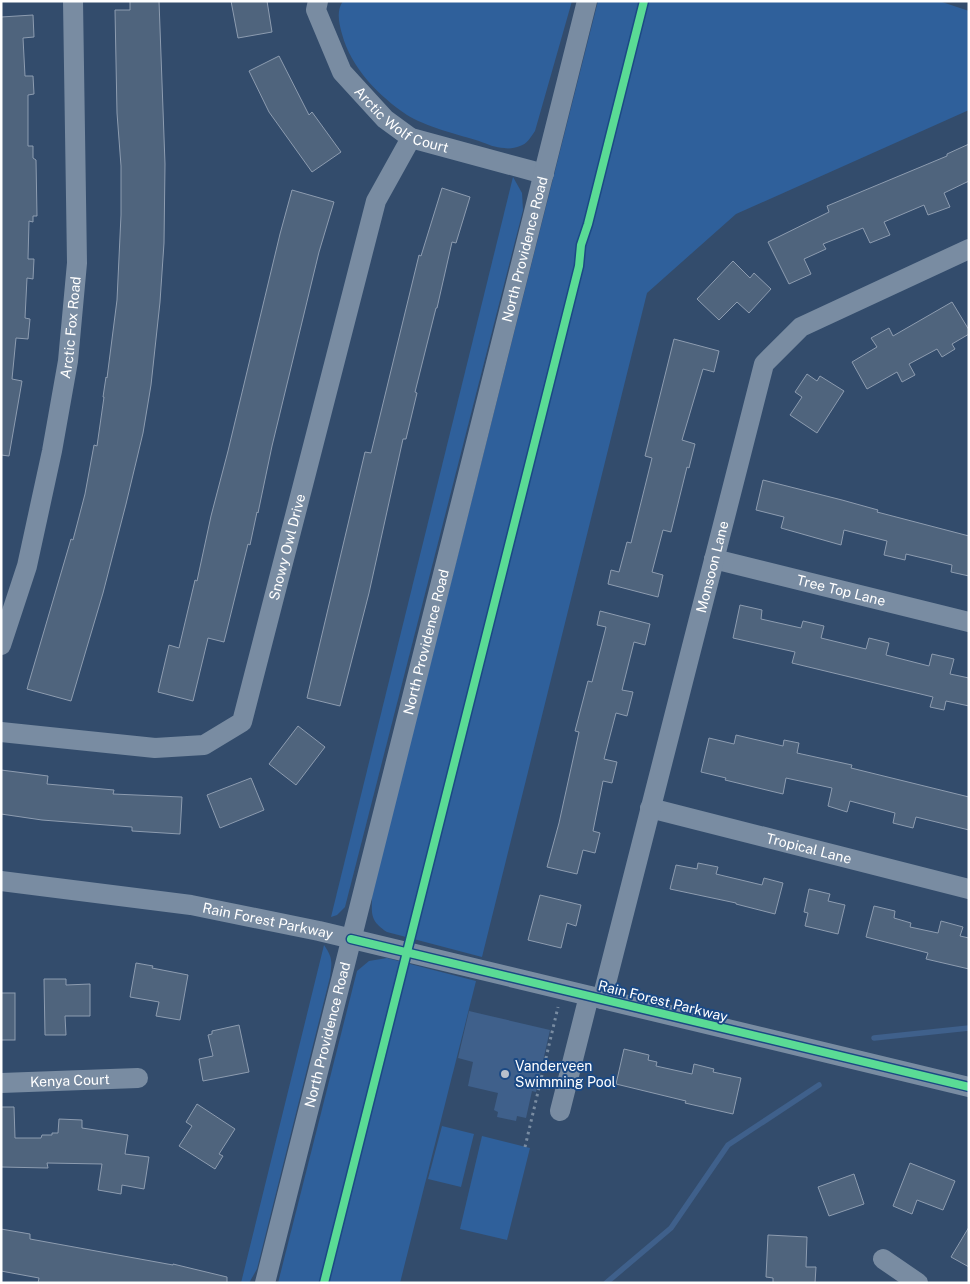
<svg xmlns="http://www.w3.org/2000/svg" width="970" height="1284" viewBox="0 0 970 1284" font-family="'Public Sans',sans-serif">
  <style>
    .green { fill: #2f609b }
    .water { fill: #3f608b }
    .lines { fill: none; stroke-linecap: round; stroke-linejoin: round }
    .stream { stroke: #3f608b; stroke-width: 5.5 }
    .building { fill: #4f647d; stroke: #8d9cb0 }
    .path { stroke: #798ca2; stroke-width: 3; stroke-dasharray: 2.5 4; stroke-linecap: butt }
    .minor { stroke: #798ca2; stroke-width: 20 }
    .cycleway-casing { stroke: #1b4984; stroke-width: 11 }
    .cycleway { stroke: #5adb95; stroke-width: 8 }
    .poi-dot { fill: #b8c0cc; stroke: #1b4984; stroke-width: 2 }
    .labels { text-anchor: middle; stroke-width: 4; stroke-linejoin: round; paint-order: stroke }
    .street-label { font-size: 14px; fill: #fff; stroke: #1b4984 }
    .poi-label { font-size: 14px; fill: #fff; stroke: #1b4984; text-anchor: start }
  </style>
  <rect width="100%" height="100%" fill="#334c6c"/>
  <g class="green">
    <path d="M343,1H572L535,131C531,137 527,144 520,146C515,148 509,149 504,148C496,148 487,144 479,141C459,135 424,126 407,115C379,96 351,68 342,34C339,23 336,11 343,1Z"/>
    <path d="M598,1H939L969,11V110L736,214L647,293L482,957L387,932C369,920 372,914 372,894Z"/>
    <path d="M513,177L522,193L523,210L345,907L337,915L331,917Z"/>
    <path d="M324,945C333,958 332,962 330,977L257,1269L249,1283H241Z"/>
    <path d="M387,958L476,981L400,1283H278L357,971L369,961Z"/>
    <path d="M442,1126L474,1134L461,1187L428,1179Z"/>
    <path d="M482,1136L530,1148L507,1240L460,1229Z"/>
  </g>
  <path class="water" d="M469,1011L550,1030L536,1092L532,1091L526,1118L517,1116L516,1121L497,1117L498,1112L494,1110L498,1093L468,1086L473,1062L458,1058Z"/>
  <g class="lines">
    <g class="stream">
      <path d="M874,1038L969,1028"/>
      <path d="M606,1283L671,1228L728,1145L819,1085"/>
    </g>
  </g>
  <g class="building">
    <path d="M130,1H159L165,164L164,243L160,302L151,385L143,433L126,504L103,593L71,701L27,689L71,539L73,540L85,494L94,445L97,446L104,397H103L106,377L107,378L117,300L121,215V166L117,113L115,10H130Z"/>
    <path d="M231,1H267L272,32L238,38Z"/>
    <path d="M33,15L34,37L23,38L25,76H33L34,94L28,95V146H33V158L36,160L37,216H33V222L29,221L28,259H34L33,279L27,278L25,318L30,319L28,339L16,338L12,379L22,381L9,456L1,455V17Z"/>
    <path d="M279,56L309,115L312,112L341,152L312,172L269,112L249,71Z"/>
    <path d="M969,144V181L944,193L950,207L928,215L924,205L884,222L890,235L870,243L863,228L823,244L826,249L804,259L811,274L789,284L768,242L829,212L827,206L947,156V154Z"/>
    <path d="M442,188L470,197L456,243L452,242L437,308H436L415,392L417,393L406,439H403L369,593L340,706L307,698L365,452L371,453L419,255L421,256Z"/>
    <path d="M292,190L334,202L319,252L272,446L258,513L257,512L250,545L248,544L224,642L208,638L193,701L158,692L169,645L179,648L195,580L197,581L211,516L228,451L280,234Z"/>
    <path d="M733,261L750,278L754,273L771,289L749,313L737,302L719,320L697,299Z"/>
    <path d="M952,302L969,330V334L952,344L955,349L942,357L937,349L909,364L915,375L902,382L897,372L867,389L852,362L877,347L871,338L889,328L893,336Z"/>
    <path d="M674,339L719,351L714,372L703,369L682,440L695,444L689,468L687,467L671,532L663,530L652,572L663,575L658,597L608,584L611,570L619,572L627,542L631,543L652,458L645,456Z"/>
    <path d="M807,374L817,381L820,376L844,391L817,433L790,415L802,397L795,392Z"/>
    <path d="M763,480L842,500L878,510L877,512L969,536V576L951,572L952,565L906,554L905,560L884,555L887,541L844,530L841,545L781,528L784,517L756,510Z"/>
    <path d="M740,605L762,610L761,619L801,628L803,621L824,626L821,638L866,649L869,638L889,643L886,655L929,666L932,654L954,659L950,674L969,678V706L946,701L944,710L930,707L933,697L792,663L795,652L733,638Z"/>
    <path d="M600,611L650,624L645,645L634,642L622,690L633,692L627,716L616,713L604,759L617,762L612,783L603,781L593,831L600,833L595,853L583,850L577,874L547,867L559,823L579,732L575,731L588,681L592,682L606,627L597,625Z"/>
    <path d="M298,726L325,747L296,785L269,764Z"/>
    <path d="M736,735L783,746L784,740L799,743L797,753L852,765L851,768L969,797V830L916,817L913,828L893,823L895,813L850,801L847,812L828,806L832,788L786,778L783,794L725,780L726,778L701,772L709,738L734,744Z"/>
    <path d="M1,770L48,776L47,784L114,790L113,794L182,797L180,834L132,831V827L42,820L1,814Z"/>
    <path d="M251,778L264,810L220,828L207,795Z"/>
    <path d="M698,863L718,867L716,874L762,885L764,878L783,883L775,914L736,904V903L670,889L676,865L697,869Z"/>
    <path d="M809,889L830,894L828,901L845,905L838,934L805,926L808,913L804,912Z"/>
    <path d="M540,895L581,905L576,926L567,923L561,948L528,940Z"/>
    <path d="M874,906L895,911L894,918L911,923L910,927L938,933L941,921L963,927L960,936L969,938V969L926,959L928,953L866,937Z"/>
    <path d="M136,963L153,966L152,968L188,975L180,1020L156,1016L159,1002L130,997Z"/>
    <path d="M44,979H66V985L90,984V1016H65L66,1035H45Z"/>
    <rect x="1" y="993" width="14" height="47"/>
    <path d="M239,1025L249,1072L203,1081L199,1059L213,1056L208,1035L212,1034V1031Z"/>
    <path d="M624,1049L649,1055L648,1060L657,1062L656,1066L692,1074L694,1064L714,1069L713,1072L741,1078L733,1114L685,1103L686,1101L616,1084Z"/>
    <path d="M197,1104L235,1129L219,1154L223,1156L215,1169L179,1146L192,1126L186,1122Z"/>
    <path d="M1,1107H14L15,1138H41L42,1135H52V1133H58L59,1119L82,1120V1128L128,1135L125,1154L149,1157L144,1189L122,1185L121,1194L98,1190L102,1164L47,1163L48,1168L1,1167Z"/>
    <path d="M910,1163L955,1181L943,1210L917,1200L912,1214L893,1206Z"/>
    <path d="M854,1174L864,1204L829,1216L818,1187Z"/>
    <path d="M969,1227V1267L951,1257Z"/>
    <path d="M1,1229L30,1234V1239L173,1265V1264L227,1277V1283H38L39,1278L1,1271Z"/>
    <path d="M768,1235L807,1237L806,1267H816L815,1283H773V1278L766,1277Z"/>
  </g>
  <g class="lines">
    <path class="path" d="M525,1147L558,1007"/>
    <g class="minor">
      <path id="s1" d="M318,1L316,10L342,72L385,119L411,138L544,174"/>
      <path id="s2" d="M714,559L969,622"/>
      <path id="s3" d="M1,645L27,566L52,451L68,361L77,263L73,1"/>
      <path id="s4" d="M1,732L155,748L204,745L242,722L376,201L411,138"/>
      <path id="s5" d="M650,808L969,889"/>
      <path id="s6" d="M1,881L191,905L319,931L969,1087"/>
      <path id="s7" d="M602,999L764,364L801,327L969,249"/>
      <path id="s8" d="M1,1083L138,1078"/>
      <path d="M560,1111L589,996"/>
      <path d="M883,1259L918,1283"/>
      <path id="s9" d="M265,1283L587,1"/>
    </g>
    <defs>
      <g id="cycleway">
        <path d="M351,939L969,1087"/>
        <path d="M324,1283L579,266L581,245L588,224L644,1"/>
      </g>
    </defs>
    <use href="#cycleway" class="cycleway-casing"/>
    <use href="#cycleway" class="cycleway"/>
  </g>
  <circle class="poi-dot" cx="505" cy="1074" r="5"/>
  <g class="labels">
    <g class="street-label">
      <text dy="5" stroke="none"><textPath href="#s1" startOffset="155">Arctic Wolf Court</textPath></text>
      <text dy="5" stroke="none"><textPath href="#s9" startOffset="1066">North Providence Road</textPath></text>
      <text dy="5" stroke="none"><textPath href="#s3" startOffset="326">Arctic Fox Road</textPath></text>
      <text dy="5" stroke="none"><textPath href="#s4" startOffset="429">Snowy Owl Drive</textPath></text>
      <text dy="5" stroke="none"><textPath href="#s7" startOffset="446">Monsoon Lane</textPath></text>
      <text dy="5" stroke="none"><textPath href="#s2" startOffset="131">Tree Top Lane</textPath></text>
      <text dy="5" stroke="none"><textPath href="#s9" startOffset="661">North Providence Road</textPath></text>
      <text dy="5" stroke="none"><textPath href="#s5" startOffset="164">Tropical Lane</textPath></text>
      <text dy="5" stroke="none"><textPath href="#s6" startOffset="270">Rain Forest Parkway</textPath></text>
      <text transform="translate(663 1001) rotate(14)" y="5">Rain Forest Parkway</text>
      <text dy="5" stroke="none"><textPath href="#s9" startOffset="256">North Providence Road</textPath></text>
      <text dy="5" stroke="none"><textPath href="#s8" startOffset="69">Kenya Court</textPath></text>
    </g>
    <g class="poi-label">
      <text x="515" y="1071">Vanderveen<tspan x="515" dy="16">Swimming Pool</tspan></text>
    </g>
  </g>
  <rect width="970" height="1284" fill="none" stroke="#ffffff" stroke-width="5"/>
</svg>
